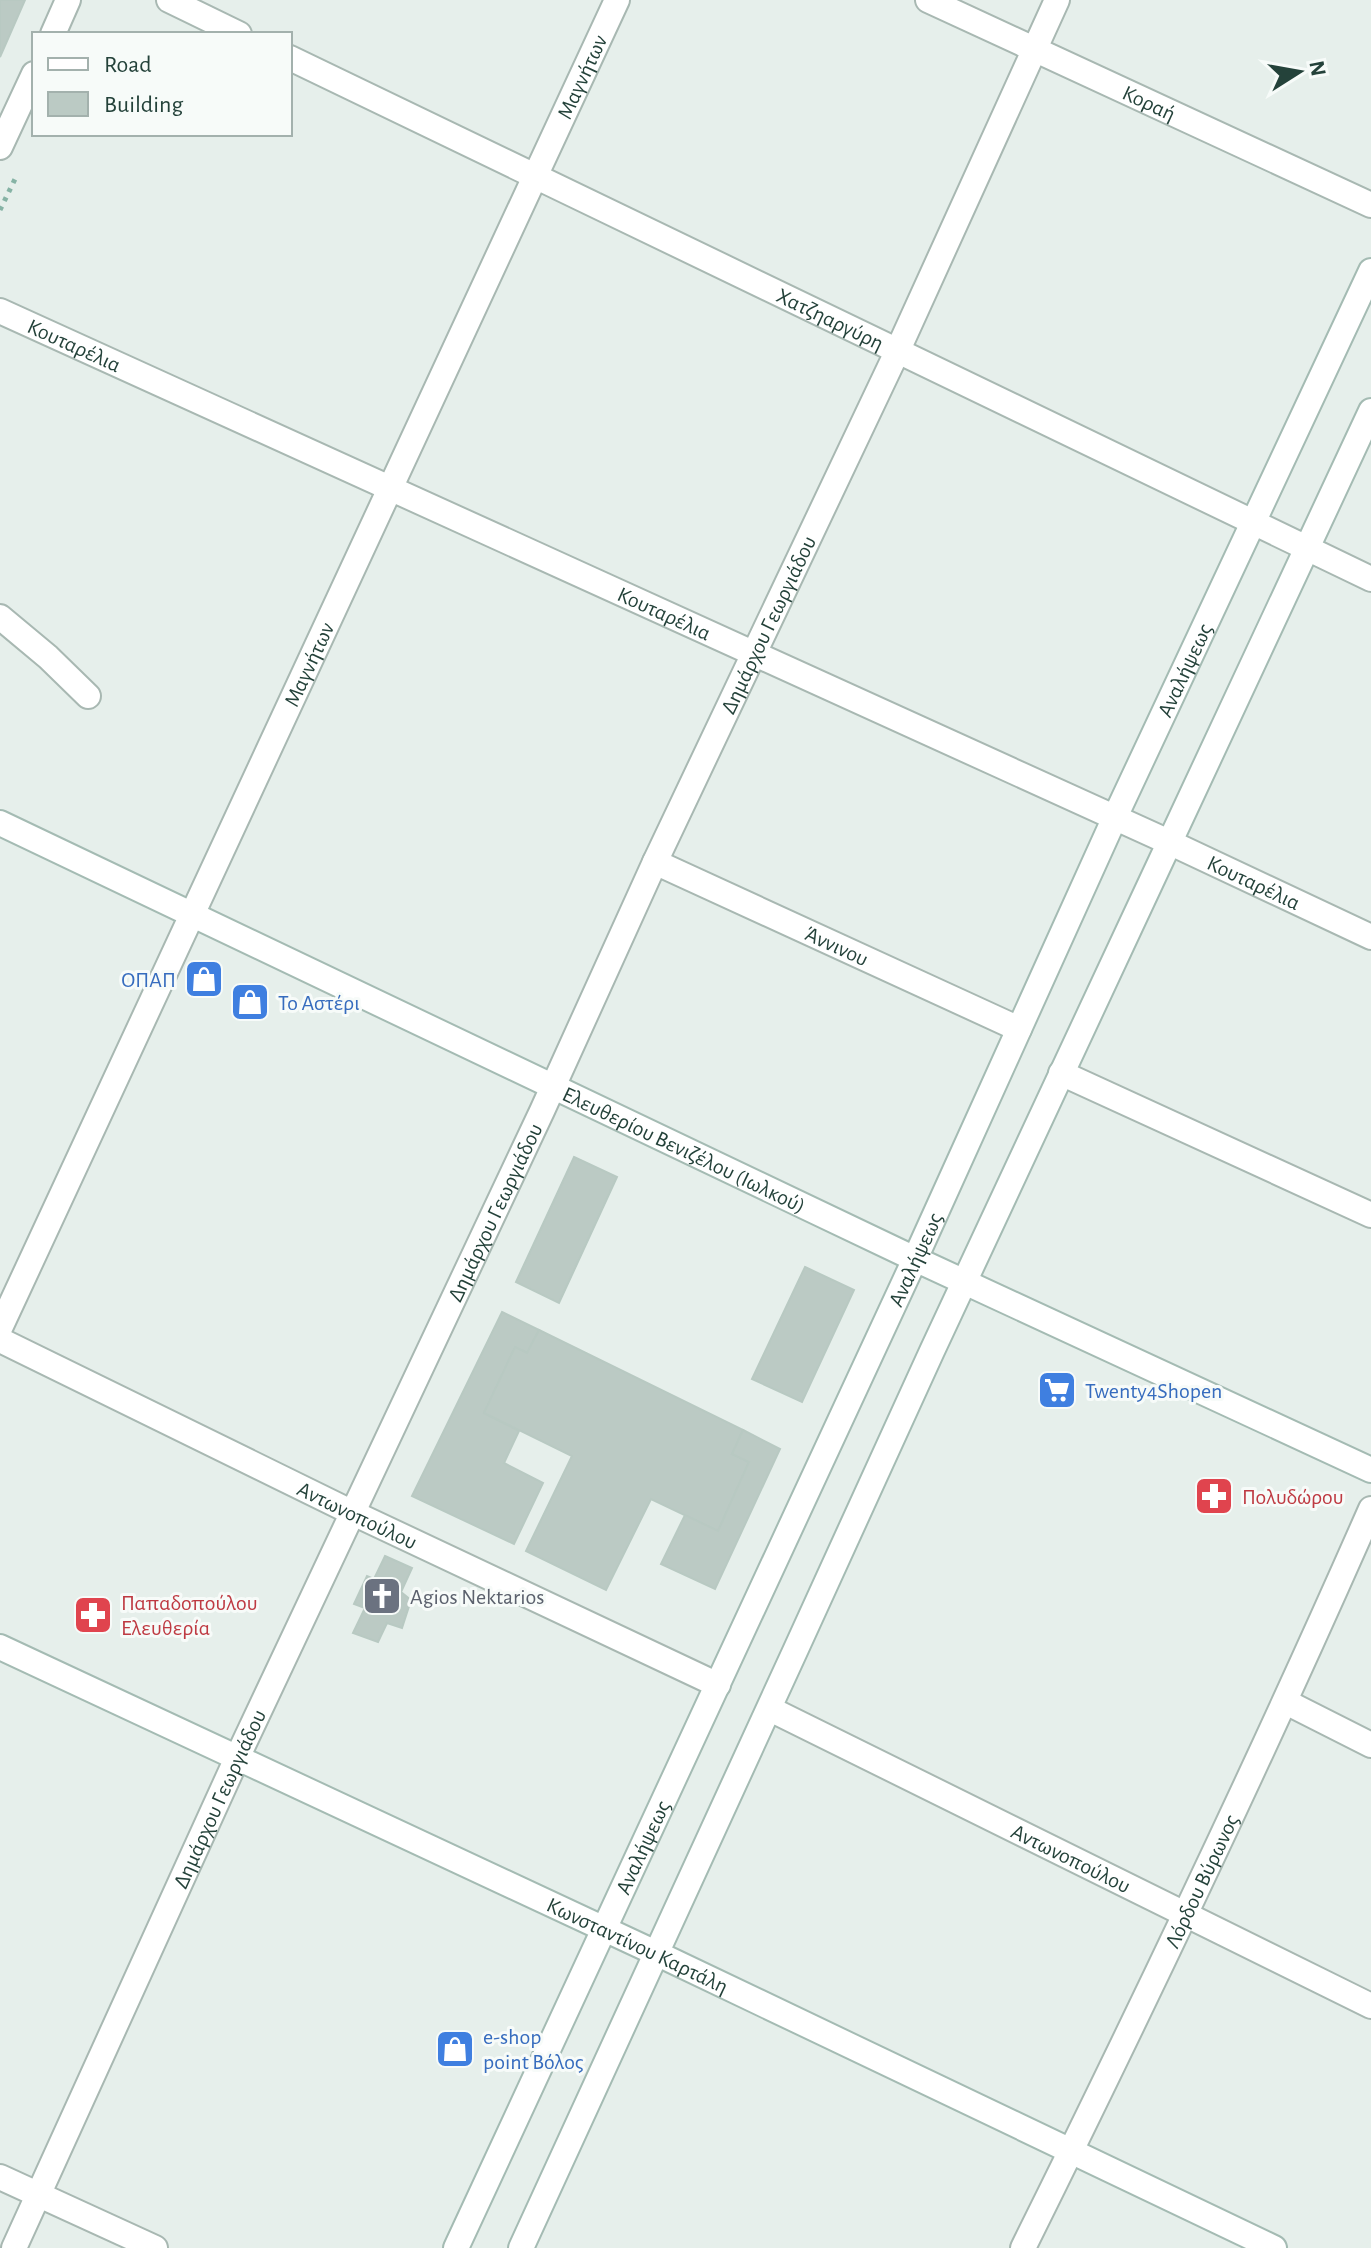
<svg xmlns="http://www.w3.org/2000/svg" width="1371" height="2248" viewBox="0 0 1371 2248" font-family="'Alegreya Sans',sans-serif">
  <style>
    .building { fill: #bbcac4; stroke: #b8c9c2; stroke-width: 2 }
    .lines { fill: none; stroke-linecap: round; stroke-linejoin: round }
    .street-casing { stroke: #a8b8b2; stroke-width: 28 }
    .secondary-casing { stroke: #a4bbb3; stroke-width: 28 }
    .path { stroke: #86b3a5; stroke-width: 5; stroke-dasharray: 4 6; stroke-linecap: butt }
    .street { stroke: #fff; stroke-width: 24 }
    .secondary { stroke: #fff; stroke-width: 24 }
    .labels { text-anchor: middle; stroke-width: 6; stroke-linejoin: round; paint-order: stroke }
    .street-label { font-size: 22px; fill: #24423a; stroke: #f7fbf9 }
    .shop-label { font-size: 22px; fill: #366cbe; stroke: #f7fbf9; text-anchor: start }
    .health-label { font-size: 22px; fill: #be3a42; stroke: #f7fbf9; text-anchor: start }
    .worship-label { font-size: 22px; fill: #5b616d; stroke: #f7fbf9; text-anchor: start }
  </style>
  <rect width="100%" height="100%" fill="#e6efeb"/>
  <g class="building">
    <path d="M0,0H25L0,57Z"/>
    <path d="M574,1157L617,1177L559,1303L516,1282Z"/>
    <path d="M805,1267L854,1290L802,1402L752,1379Z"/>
    <path d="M502,1312L539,1330L527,1353L515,1347L484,1413L519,1431L504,1463L543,1483L514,1544L412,1496Z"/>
    <path d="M539,1330L743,1430L732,1454L749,1462L718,1531L651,1499L606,1590L526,1551L572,1456L484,1413L515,1347L527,1353Z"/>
    <path d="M743,1430L780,1449L715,1589L661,1564L685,1515L718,1531L749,1462L732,1454Z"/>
    <path d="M385,1556L412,1568L401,1592L411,1600L402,1628L387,1623L378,1642L353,1633L365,1608L354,1604L367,1576L374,1579Z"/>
  </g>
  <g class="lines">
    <defs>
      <g id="street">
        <path d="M169,0L239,34"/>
        <path id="s1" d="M928,0L1371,205"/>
        <path d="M53,34L68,0"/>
        <path id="s2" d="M290,58L1371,579"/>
        <path d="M0,147L34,74"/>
        <path id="s3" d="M0,311L1171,843L1371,937"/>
        <path d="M0,617L48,657L88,696"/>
        <path id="s4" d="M655,862L1019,1029"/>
        <path d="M1061,1073L1371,1215"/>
        <path id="s5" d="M0,1328L617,0"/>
        <path id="s6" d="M0,1340L353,1513L718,1685"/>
        <path d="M1286,1702L1371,1745"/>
        <path id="s7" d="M770,1709L1371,2006"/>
        <path d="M0,2177L155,2248"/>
        <path id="s8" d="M14,2248L237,1758L542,1111L655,862L897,352L1057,0"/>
        <path id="s9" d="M1023,2248C1144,2004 1261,1759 1371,1509"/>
      </g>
      <g id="secondary">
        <path id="s10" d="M0,823L915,1259L1371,1470"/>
        <path id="s11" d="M0,1647L658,1954L1274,2248"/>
        <path id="s12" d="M456,2248L915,1259L1115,817L1371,271"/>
        <path d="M521,2248C660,1950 795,1650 932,1351C1077,1037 1226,725 1371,411"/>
      </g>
    </defs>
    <use href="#street" class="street-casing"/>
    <use href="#secondary" class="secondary-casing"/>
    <path class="path" d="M0,210L17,175"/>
    <use href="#street" class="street"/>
    <use href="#secondary" class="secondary"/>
  </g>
  <defs>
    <symbol id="shop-square" viewBox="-11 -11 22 22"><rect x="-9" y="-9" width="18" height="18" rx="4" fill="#3f7fe0" stroke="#f7fbf9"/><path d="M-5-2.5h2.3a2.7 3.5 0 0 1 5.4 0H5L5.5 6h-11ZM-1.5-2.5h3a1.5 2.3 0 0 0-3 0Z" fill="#fff"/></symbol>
    <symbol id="supermarket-square" viewBox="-11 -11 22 22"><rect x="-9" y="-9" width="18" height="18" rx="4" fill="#3f7fe0" stroke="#f7fbf9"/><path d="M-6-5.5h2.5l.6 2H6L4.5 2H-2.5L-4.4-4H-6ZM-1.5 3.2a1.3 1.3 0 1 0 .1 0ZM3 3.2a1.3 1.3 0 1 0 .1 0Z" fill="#fff"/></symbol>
    <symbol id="pharmacy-square" viewBox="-11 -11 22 22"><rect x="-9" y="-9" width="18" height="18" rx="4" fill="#e0444e" stroke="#f7fbf9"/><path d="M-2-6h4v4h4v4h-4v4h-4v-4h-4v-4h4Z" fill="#fff"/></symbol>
    <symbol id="church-square" viewBox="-11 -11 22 22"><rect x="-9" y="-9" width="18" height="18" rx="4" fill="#6b7280" stroke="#f7fbf9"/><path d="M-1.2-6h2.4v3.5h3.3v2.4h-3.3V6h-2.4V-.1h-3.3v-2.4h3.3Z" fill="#fff"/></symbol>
  </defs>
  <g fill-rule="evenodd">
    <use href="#shop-square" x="182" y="957" width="44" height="44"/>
    <use href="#shop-square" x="228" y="980" width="44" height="44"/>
    <use href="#supermarket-square" x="1035" y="1368" width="44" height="44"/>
    <use href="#pharmacy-square" x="1192" y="1474" width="44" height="44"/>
    <use href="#church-square" x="360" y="1574" width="44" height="44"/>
    <use href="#pharmacy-square" x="71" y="1593" width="44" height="44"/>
    <use href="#shop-square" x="433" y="2027" width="44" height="44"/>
  </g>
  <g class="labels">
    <g class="street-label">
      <text dy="8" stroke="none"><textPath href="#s5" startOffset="1380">Μαγνήτων</textPath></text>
      <text dy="8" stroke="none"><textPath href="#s1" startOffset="244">Κοραή</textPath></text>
      <text dy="8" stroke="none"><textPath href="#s2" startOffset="600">Χατζηαργύρη</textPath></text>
      <text dy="8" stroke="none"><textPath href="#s3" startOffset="82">Κουταρέλια</textPath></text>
      <text dy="8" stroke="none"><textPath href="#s3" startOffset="730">Κουταρέλια</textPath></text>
      <text dy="8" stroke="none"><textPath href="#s8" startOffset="1790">Δημάρχου Γεωργιάδου</textPath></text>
      <text dy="8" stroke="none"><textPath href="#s5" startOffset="732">Μαγνήτων</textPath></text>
      <text dy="8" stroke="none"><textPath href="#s12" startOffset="1738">Αναλήψεως</textPath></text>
      <text dy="8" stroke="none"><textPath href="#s3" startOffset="1378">Κουταρέλια</textPath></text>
      <text dy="8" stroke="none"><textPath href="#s4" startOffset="200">Άννινου</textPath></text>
      <text dy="8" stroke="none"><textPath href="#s10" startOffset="758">Ελευθερίου Βενιζέλου (Ιωλκού)</textPath></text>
      <text dy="8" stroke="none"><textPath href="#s8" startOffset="1142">Δημάρχου Γεωργιάδου</textPath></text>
      <text dy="8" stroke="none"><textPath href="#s12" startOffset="1090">Αναλήψεως</textPath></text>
      <text dy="8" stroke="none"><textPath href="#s6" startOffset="398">Αντωνοπούλου</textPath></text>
      <text dy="8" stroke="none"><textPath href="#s8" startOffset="494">Δημάρχου Γεωργιάδου</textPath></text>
      <text dy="8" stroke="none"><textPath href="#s12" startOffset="442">Αναλήψεως</textPath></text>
      <text dy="8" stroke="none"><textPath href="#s7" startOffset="336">Αντωνοπούλου</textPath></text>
      <text dy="8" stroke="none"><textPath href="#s9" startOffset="408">Λόρδου Βύρωνος</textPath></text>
      <text dy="8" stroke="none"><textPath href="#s11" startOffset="704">Κωνσταντίνου Καρτάλη</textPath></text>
    </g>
    <g class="shop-label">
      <text x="176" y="987" text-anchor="end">ΟΠΑΠ</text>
      <text x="278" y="1010">Το Αστέρι</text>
      <text x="1085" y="1398">Twenty4Shopen</text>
      <text x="483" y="2044">e-shop<tspan x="483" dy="25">point Βόλος</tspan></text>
    </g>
    <g class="health-label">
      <text x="1242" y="1504">Πολυδώρου</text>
      <text x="121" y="1610">Παπαδοπούλου<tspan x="121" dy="25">Ελευθερία</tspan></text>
    </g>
    <g class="worship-label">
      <text x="410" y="1604">Agios Nektarios</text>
    </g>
  </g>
  <rect x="32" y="32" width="260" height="104" fill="#f7fbf9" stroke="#a3b1ad" stroke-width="2"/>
  <rect x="48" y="58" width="40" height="12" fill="#ffffff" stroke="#a3b1ad" stroke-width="2"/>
  <text x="104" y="72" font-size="24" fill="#24423a">Road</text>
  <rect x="48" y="92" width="40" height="24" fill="#bbcac4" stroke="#a3b1ad" stroke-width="2"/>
  <text x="104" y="112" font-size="24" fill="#24423a">Building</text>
  <g transform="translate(1299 72) rotate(79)" stroke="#f7fbf9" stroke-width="6" paint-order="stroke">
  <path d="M0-6L14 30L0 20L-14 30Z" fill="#24423a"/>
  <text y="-12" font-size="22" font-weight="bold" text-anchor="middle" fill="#24423a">N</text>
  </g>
</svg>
